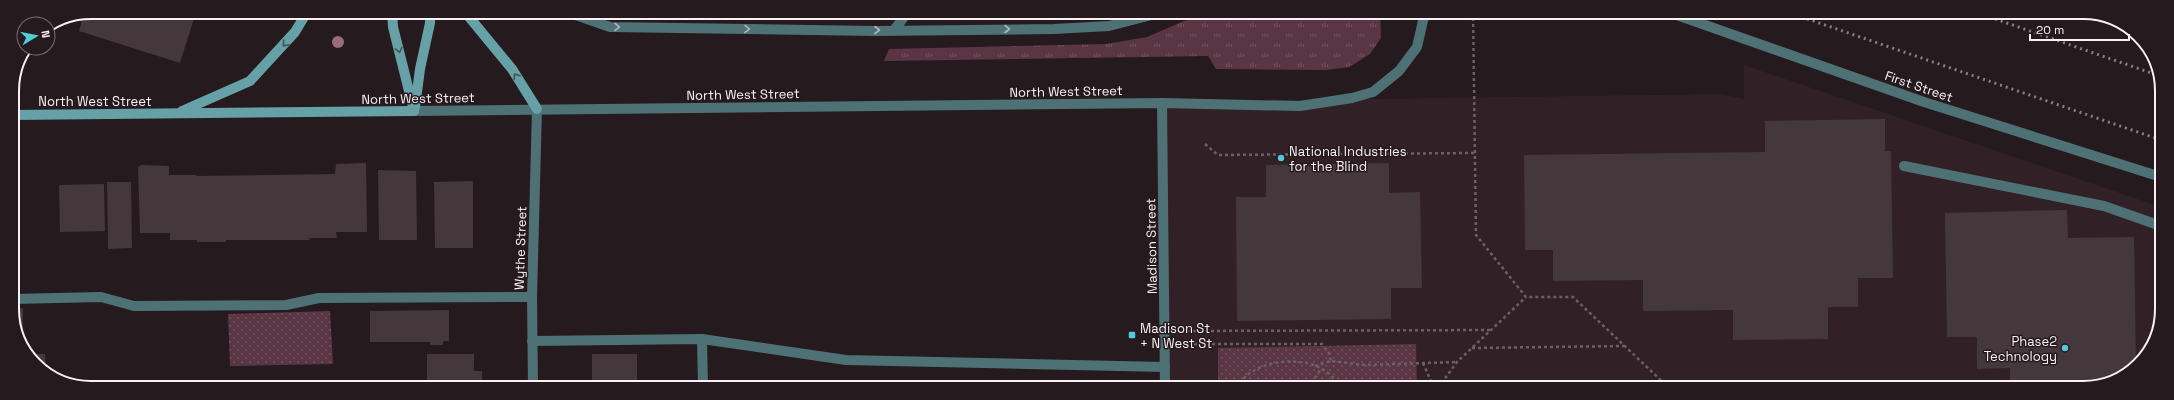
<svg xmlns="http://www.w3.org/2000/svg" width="2174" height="400" viewBox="0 0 2174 400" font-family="'Space Grotesk',sans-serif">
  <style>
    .built { fill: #322027 }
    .grass { fill: url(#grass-tufts) }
    .park { fill: url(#park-dots) }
    .building { fill: #45383d }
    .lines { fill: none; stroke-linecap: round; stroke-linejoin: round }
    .path { stroke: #6b6165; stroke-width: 2.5; stroke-dasharray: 3 3; stroke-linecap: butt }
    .service { stroke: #4d7175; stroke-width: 10 }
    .tertiary { stroke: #4d7175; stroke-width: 10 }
    .secondary { stroke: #66a1a7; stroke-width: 10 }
    .rail { stroke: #897f83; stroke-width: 3; stroke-dasharray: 2 4; stroke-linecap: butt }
    .tree { fill: #9b6c7f }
    .oneway { stroke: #acb7bb }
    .oneway2 { stroke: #42575c }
    .poi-dot { fill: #52cbd7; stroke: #251a1e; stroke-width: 1.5 }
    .labels { text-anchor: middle; stroke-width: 3; stroke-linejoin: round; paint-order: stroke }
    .street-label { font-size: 13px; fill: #faf1f4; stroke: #251a1e }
    .poi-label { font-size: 13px; fill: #faf1f4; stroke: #251a1e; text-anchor: start }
    .rim { fill: none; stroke: #faf1f4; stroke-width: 2 }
  </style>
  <defs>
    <pattern id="grass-tufts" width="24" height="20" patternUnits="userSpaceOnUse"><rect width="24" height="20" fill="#5a3645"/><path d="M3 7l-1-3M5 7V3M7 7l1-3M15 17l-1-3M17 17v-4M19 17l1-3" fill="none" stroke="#735460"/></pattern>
    <pattern id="park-dots" width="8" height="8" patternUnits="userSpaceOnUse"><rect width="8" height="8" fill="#5a3645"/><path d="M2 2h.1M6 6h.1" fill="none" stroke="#735460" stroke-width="1.8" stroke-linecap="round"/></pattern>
  </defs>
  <rect width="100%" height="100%" fill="#251a1e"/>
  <path class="built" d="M1744,65L2161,207V319L2151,348L2135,368L2083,388H1169L1165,102L1722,94L1744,99Z"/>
  <path class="grass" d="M1205,12H1380L1381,38L1370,54L1349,67L1326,70L1216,69L1208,56L884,61L889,49L1106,44L1147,37Z"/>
  <g class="park">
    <path d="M330,311L333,364L230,366L228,314Z"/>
    <path d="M1416,344L1417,388H1218V348Z"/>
  </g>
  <g class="building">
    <path d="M91,12H196L180,63L79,31L84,13Z"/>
    <path d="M1885,119V151H1891L1893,278H1858V307H1828V339L1733,340V310L1643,311V280L1553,281V250H1525L1524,155L1765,152V121Z"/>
    <path d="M366,163L367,232H336L337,238H309L310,240H226V242H197V240H170V233H140L138,167L141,165L169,166V175H197L196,176L335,174L336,164Z"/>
    <path d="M1389,163V193L1420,192L1422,288H1391V319L1237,321L1236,197H1266V165Z"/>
    <path d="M378,170L416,171L417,240H379Z"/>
    <path d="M473,181V248H435L434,182Z"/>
    <path d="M107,182H131L132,248L108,249Z"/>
    <path d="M104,184L105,231L60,232L59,185Z"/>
    <path d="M13,199H19L20,281H13Z"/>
    <path d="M2067,210L2068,238L2134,237L2136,367L2083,388H2010V368L1977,369V337H1947L1945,213Z"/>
    <path d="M13,308H23V342L14,324Z"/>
    <path d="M449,310V341H443V345H430V342H370V311Z"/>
    <path d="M29,354H45L46,370L35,365Z"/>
    <path d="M427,354H474V371H482V387H427Z"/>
    <rect x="592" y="354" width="45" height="33"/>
    <rect x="823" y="381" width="12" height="7"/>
  </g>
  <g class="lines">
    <g class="path">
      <path d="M1473,12L1476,235L1526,297H1573L1669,388"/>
      <path d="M1205,144L1218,155L1475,153"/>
      <path d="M1187,331L1492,330"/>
      <path d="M1188,344H1322L1329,353L1331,361"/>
      <path d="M1472,348L1624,346"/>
      <path d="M1423,363L1434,388"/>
      <path d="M1315,366L1331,361L1364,365L1457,362"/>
      <path d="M1236,388C1239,385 1241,380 1244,378C1267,355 1326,354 1339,388"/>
      <path d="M1308,388L1321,369"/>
      <path d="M1438,388L1457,362L1526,297"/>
    </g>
    <g class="service">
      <path d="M567,12L610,27L875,31L1054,29L1109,26L1163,12"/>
      <path d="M894,30L908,12"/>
      <path d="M1904,166L2104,206L2161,226"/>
      <path d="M13,299L101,297L134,306L286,305L319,298L532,297"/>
      <path d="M702,339L703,388"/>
      <path d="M532,341L702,339L846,360L1165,367"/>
    </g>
    <g class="tertiary">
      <path d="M1671,13L1924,102L2161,177"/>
      <path d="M1162,103L1165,388"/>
      <path d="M414,111L1162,103L1300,106L1352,98L1373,92L1399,71L1417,47L1425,12"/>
      <path d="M533,387L532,297L537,109"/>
    </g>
    <g class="secondary">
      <path d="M392,12L393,27L414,111"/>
      <path d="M465,12L512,69L537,109"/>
      <path d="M415,107L420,69L430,23V12"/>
      <path d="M182,111L250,81L295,32L307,12"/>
      <path d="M12,115L414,111"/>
    </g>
    <g class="rail">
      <path d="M1790,13L2161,140"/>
      <path d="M1978,13L2160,76"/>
    </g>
  </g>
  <circle class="tree" cx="338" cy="42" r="6"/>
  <defs><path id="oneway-chevron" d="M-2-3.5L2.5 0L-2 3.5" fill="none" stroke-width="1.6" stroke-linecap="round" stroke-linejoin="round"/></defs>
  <g class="oneway">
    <use href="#oneway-chevron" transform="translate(617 27) rotate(1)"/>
    <use href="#oneway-chevron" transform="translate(747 29) rotate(1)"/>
    <use href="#oneway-chevron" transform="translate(1007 29)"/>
    <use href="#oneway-chevron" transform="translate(877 30)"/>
  </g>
  <g class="oneway2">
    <use href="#oneway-chevron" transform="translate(285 44) rotate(132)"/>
    <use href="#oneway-chevron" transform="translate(399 50) rotate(77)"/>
    <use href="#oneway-chevron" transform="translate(516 76) rotate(-122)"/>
  </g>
  <g class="poi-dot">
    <circle cx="1281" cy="158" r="4"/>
    <rect x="1128" y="331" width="8" height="8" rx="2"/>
    <circle cx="2065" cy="348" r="4"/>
  </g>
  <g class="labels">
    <g class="street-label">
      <text transform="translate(1919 86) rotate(19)" y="5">First Street</text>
      <text transform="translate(1066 91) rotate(-1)" y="5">North West Street</text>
      <text transform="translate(743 94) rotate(-1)" y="5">North West Street</text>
      <text transform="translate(418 98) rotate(-1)" y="5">North West Street</text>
      <text x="95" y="106">North West Street</text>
      <text transform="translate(1151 246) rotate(-91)" y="5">Madison Street</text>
      <text transform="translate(520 248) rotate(-88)" y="5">Wythe Street</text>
    </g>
    <g class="poi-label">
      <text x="1289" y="156">National Industries<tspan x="1289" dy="15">for the Blind</tspan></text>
      <text x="1140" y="333">Madison St<tspan x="1140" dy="15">+ N West St</tspan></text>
      <text x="2057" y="346" text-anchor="end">Phase2<tspan x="2057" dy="15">Technology</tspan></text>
    </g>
  </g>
  <path d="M0 0H2174V400H0ZM91 19H2083A72 72 0 0 1 2155 91V309A72 72 0 0 1 2083 381H91A72 72 0 0 1 19 309V91A72 72 0 0 1 91 19Z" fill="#251a1e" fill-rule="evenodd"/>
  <path class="rim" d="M91 19H2083A72 72 0 0 1 2155 91V309A72 72 0 0 1 2083 381H91A72 72 0 0 1 19 309V91A72 72 0 0 1 91 19Z"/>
  <g transform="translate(36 36) rotate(80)"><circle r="19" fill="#251a1e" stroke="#7a7074"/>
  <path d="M0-3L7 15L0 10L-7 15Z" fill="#52cbd7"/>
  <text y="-6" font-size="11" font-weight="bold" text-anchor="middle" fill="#faf1f4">N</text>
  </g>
  <path d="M2030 34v6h99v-6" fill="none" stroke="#faf1f4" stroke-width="2"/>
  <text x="2036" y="34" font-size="12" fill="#faf1f4" stroke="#251a1e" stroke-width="3" paint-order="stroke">20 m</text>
</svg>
